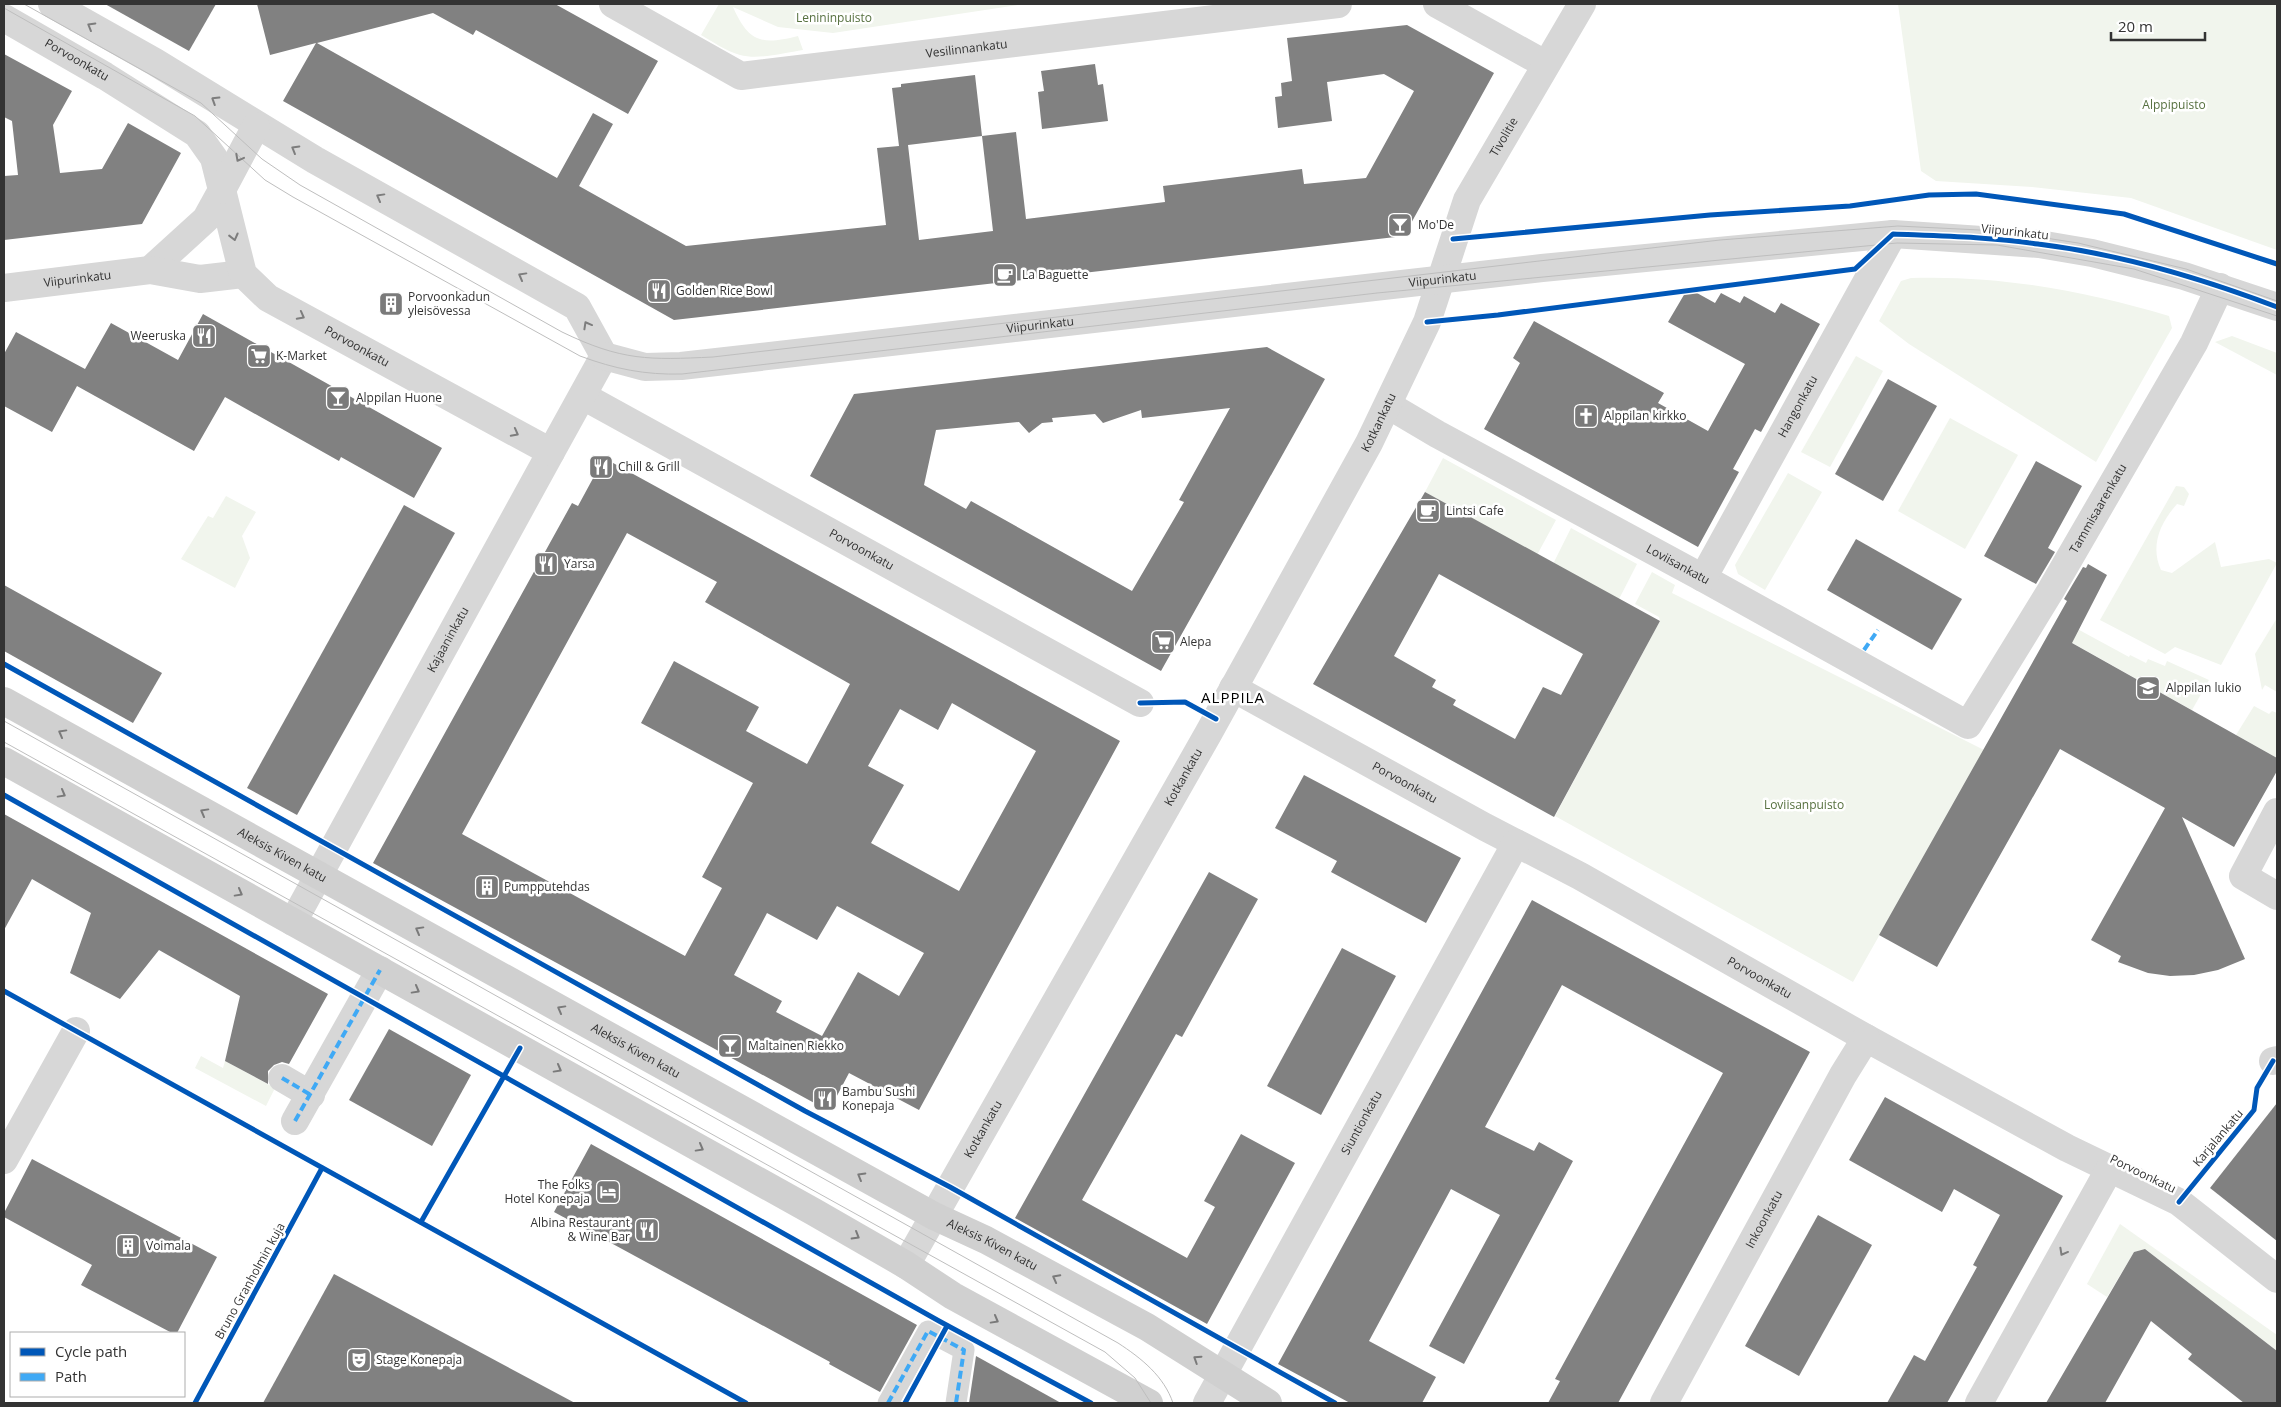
<svg xmlns="http://www.w3.org/2000/svg" width="2281" height="1407" viewBox="0 0 2281 1407" font-family="'Open Sans',sans-serif">
  <style>
    .green { fill: #f1f5ed }
    .building { fill: #818181; fill-rule: evenodd }
    .lines { fill: none; stroke-linecap: round; stroke-linejoin: round }
    .pedestrian { stroke: #d7d7d7; stroke-width: 21 }
    .minor { stroke: #d7d7d7; stroke-width: 28 }
    .tertiary { stroke: #d7d7d7; stroke-width: 28 }
    .secondary { stroke: #d0d0d0; stroke-width: 28 }
    .tram { stroke: #bebebe; stroke-width: 1 }
    .quiet { stroke: #3fa9f5; stroke-width: 4; stroke-dasharray: 8 4; stroke-linecap: butt }
    .cycleway-casing { stroke: #fff; stroke-width: 8 }
    .cycleway { stroke: #0057b8; stroke-width: 5 }
    .oneway { stroke: #7d7d7d }
    .oneway2 { stroke: #7a7a7a }
    .labels { text-anchor: middle; stroke-width: 5; stroke-linejoin: round; paint-order: stroke }
    .park-label { font-size: 12px; fill: #56703f; stroke: #fff }
    .street-label { font-size: 12px; fill: #333; stroke: #fff }
    .poi-label { font-size: 12px; fill: #333; stroke: #fff; text-anchor: start }
    .quarter-label { font-size: 15px; letter-spacing: 1px; fill: #000; stroke: #fff }
  </style>
  <rect width="100%" height="100%" fill="#fff"/>
  <g class="green">
    <path d="M719,4H1024L833,33L778,27L733,7C749,43 762,45 798,36L803,50C784,53 758,60 740,55C726,51 713,42 701,35Z"/>
    <path d="M1898,4H2277V250L2131,198L2032,187L1936,181L1921,171Z"/>
    <path d="M1911,278C1999,275 2085,291 2169,316L2172,328L2096,462L1909,344L1879,321L1901,281Z"/>
    <path d="M2232,336L2277,353V375L2215,342Z"/>
    <path d="M1856,356L1883,371L1830,467L1801,452Z"/>
    <path d="M1950,418L2018,455L1965,549L1898,511Z"/>
    <path d="M1443,458L1556,520L1537,555L1425,492Z"/>
    <path d="M1788,473L1822,492L1765,590L1738,574L1735,565Z"/>
    <path d="M2176,486L2184,487L2189,494L2184,506L2177,504C2160,523 2150,546 2161,570L2172,573L2215,542L2221,567L2269,559L2277,563L2221,665L2175,647L2165,654L2100,620Z"/>
    <path d="M226,496L256,512L242,536L250,558L235,588L181,559L208,516L213,518Z"/>
    <path d="M1571,528L1637,564L1619,599L1553,564Z"/>
    <path d="M1652,572L1675,585L1672,593L1984,750L1853,982L1555,816L1660,621L1659,617L1635,604Z"/>
    <path d="M2277,618V692L2265,685L2262,690L2255,654Z"/>
    <path d="M2059,619L2129,657L2130,655L2146,663L2148,659L2165,666L2167,661L2209,680L2192,710L2051,631Z"/>
    <path d="M2254,706L2269,714L2272,711L2277,713V758L2236,735Z"/>
    <path d="M201,1056L223,1068L225,1061L275,1088L266,1106L195,1068Z"/>
    <path d="M2120,1224L2277,1335V1351L2145,1249L2134,1252L2107,1297L2087,1284Z"/>
  </g>
  <g class="building">
    <path d="M105,4H216L189,51Z"/>
    <path d="M257,4H555L658,61L628,114L476,30L473,35L433,13L317,43L557,178L593,113L613,124L579,186L686,246L886,225L877,148L899,146L892,88L901,87V84L975,75L982,136L1016,132L1026,219L1165,202L1163,186L1302,169L1304,184L1366,178L1414,91L1384,74L1327,82L1332,121L1278,128L1275,97L1282,96L1281,83L1292,81L1287,38L1407,25L1494,73L1404,236L674,320L283,101L316,43L270,55ZM982,136L993,231L919,240L908,145Z"/>
    <path d="M4,54L72,91L53,125L60,173L102,169L128,123L181,153L142,224L4,240V176L18,175L12,121L4,117Z"/>
    <path d="M1095,64L1098,85L1103,84L1108,121L1042,129L1038,92L1044,91L1041,71Z"/>
    <path d="M1688,288L1715,303L1721,293L1740,303L1744,296L1775,313L1781,303L1820,324L1761,432L1755,429L1733,469L1739,472L1698,547L1484,429L1520,363L1513,358L1534,321L1664,393L1658,403L1708,431L1745,364L1668,322Z"/>
    <path d="M203,314L442,448L414,498L341,457L339,461L225,397L194,451L77,386L52,432L4,406V354L16,332L85,369L111,323L178,360Z"/>
    <path d="M1267,347L1325,379L1161,671L810,476L854,394ZM1230,408L1179,500L1184,502L1132,591L971,501L966,509L924,485L936,430L1019,422L1029,433L1042,423L1053,422L1052,418L1095,414L1103,423L1141,410L1142,418Z"/>
    <path d="M1888,379L1937,406L1883,501L1835,474Z"/>
    <path d="M604,458L1120,741L919,1110L849,1073L829,1111L373,863L572,503L578,506ZM627,533L717,582L705,602L850,684L807,764L746,731L759,707L674,661L641,723L753,783L702,877L722,888L685,956L462,834ZM952,703L1036,751L959,891L871,843L904,785L868,766L900,709L938,730ZM837,906L924,953L899,996L858,972L822,1036L776,1012L782,1001L734,975L767,913L817,940Z"/>
    <path d="M2036,461L2082,486L2048,548L2055,552L2036,584L1984,556Z"/>
    <path d="M1425,492L1660,621L1554,817L1313,684ZM1439,574L1583,654L1561,695L1543,687L1515,739L1453,705L1456,700L1432,687L1436,680L1394,656Z"/>
    <path d="M404,505L455,533L297,815L247,788Z"/>
    <path d="M1856,539L1962,599L1932,650L1827,590Z"/>
    <path d="M2088,564L2107,575L2072,643L2277,758V771L2234,847L2182,817L2245,959L2218,970L2194,975L2170,976L2148,973L2118,962L2121,956L2091,940L2165,808L2060,749L1937,967L1879,935L2067,601L2064,599L2083,567L2086,568Z"/>
    <path d="M4,585L162,673L133,723L4,651Z"/>
    <path d="M1304,775L1461,858L1426,923L1331,872L1337,861L1275,828Z"/>
    <path d="M4,814L328,994L289,1064L282,1062L274,1065L268,1071V1084L225,1061L240,996L159,950L120,999L70,973L91,913L32,879L4,930Z"/>
    <path d="M1209,872L1258,899L1182,1037L1176,1034L1082,1200L1187,1258L1215,1207L1204,1201L1241,1134L1295,1163L1207,1324L1015,1218Z"/>
    <path d="M1532,900L1810,1052L1618,1403H1548L1560,1381L1555,1379L1723,1073L1562,985L1485,1127L1534,1151L1539,1142L1573,1161L1464,1364L1429,1346L1500,1215L1451,1189L1369,1341L1436,1377L1422,1403H1350L1278,1364Z"/>
    <path d="M1342,948L1396,976L1321,1115L1267,1086Z"/>
    <path d="M389,1029L471,1075L432,1146L349,1100Z"/>
    <path d="M1885,1097L2063,1196L1947,1403H1887L1914,1355L1925,1361L1977,1267L1973,1265L2000,1215L1954,1189L1942,1212L1849,1160Z"/>
    <path d="M2277,1103V1241L2210,1188Z"/>
    <path d="M591,1144L917,1325L880,1392L829,1364L830,1362L554,1212Z"/>
    <path d="M32,1159L217,1257L177,1333H172L81,1285L92,1265L4,1217V1213Z"/>
    <path d="M1818,1215L1872,1245L1799,1376L1745,1346Z"/>
    <path d="M2145,1249L2277,1351V1403H2244L2188,1359L2192,1354L2151,1321L2105,1403H2046L2134,1252Z"/>
    <path d="M334,1274L575,1403H263Z"/>
    <path d="M976,1356L1061,1403H969Z"/>
  </g>
  <g class="lines">
    <path class="pedestrian" d="M888,1403L928,1331L964,1350L956,1403"/>
    <g class="minor">
      <path id="s1" d="M613,4L741,76L1338,4"/>
      <path d="M1437,4L1545,64"/>
      <path d="M150,270L206,219L222,190"/>
      <path id="s2" d="M4,288L150,270L200,279L243,274"/>
      <path id="s3" d="M583,396L1140,703"/>
      <path id="s4" d="M1388,405L1437,434L1703,578L1968,725L2051,590L2194,343L2220,287"/>
      <path id="s5" d="M1703,578L1893,234"/>
      <path id="s6" d="M1233,688L1485,827L1580,876L1866,1038L2067,1148L2179,1202L2277,1279"/>
      <path d="M2277,812L2243,876L2277,896"/>
      <path id="s7" d="M293,922L551,452"/>
      <path d="M2273,1061L2277,1060"/>
      <path d="M282,1078L311,1095"/>
      <path d="M295,1121L380,970"/>
      <path d="M4,1160L76,1031"/>
      <path id="s8" d="M906,1265L1208,734L1369,443L1427,322L1467,200L1582,4"/>
      <path id="s9" d="M1207,1403L1516,843"/>
      <path id="s10" d="M1664,1403L1843,1075L1866,1038"/>
      <path d="M1979,1403L2110,1168"/>
    </g>
    <g class="tertiary">
      <path d="M52,4L155,62L315,160L577,307L604,356"/>
      <path id="s11" d="M4,18L105,76L197,134L214,158L243,274L268,298L551,452L604,356"/>
      <path d="M222,190L256,126"/>
      <path id="s12" d="M604,356L645,367L681,366L1542,268L1893,234L2039,244L2092,253L2184,276L2277,307"/>
    </g>
    <g class="secondary">
      <path id="s13" d="M4,701L934,1216L986,1240L1147,1327L1268,1403"/>
      <path d="M4,761L814,1212L906,1265L953,1296L1149,1403"/>
    </g>
    <g class="tram">
      <path d="M24,4L201,103L262,159L300,185L562,332C622,361 649,360 713,357L1720,240L1898,226L2000,231L2078,243L2186,269L2277,301"/>
      <path d="M4,8L195,116L265,180L293,197L580,356C615,369 645,375 682,374L1377,293L1897,243L1997,245L2134,269L2277,316"/>
      <path d="M4,721L1118,1343C1141,1358 1164,1376 1173,1403"/>
      <path d="M4,742L1105,1352L1135,1378L1151,1403"/>
    </g>
    <g class="quiet">
      <path d="M1864,650L1878,630"/>
      <path d="M282,1078L311,1095"/>
      <path d="M295,1121L380,970"/>
      <path d="M888,1403L928,1331L964,1350L956,1403"/>
    </g>
    <defs>
      <g id="cycleway">
        <path d="M1453,239L1710,215L1850,206L1929,195L1976,194L2124,214L2277,264"/>
        <path d="M1427,322L1498,315L1855,269L1893,234C1941,236 1990,237 2038,244C2119,254 2201,278 2277,307"/>
        <path d="M4,664L805,1111L950,1187L1335,1403"/>
        <path d="M1140,703L1185,702L1216,719"/>
        <path d="M4,795L939,1321L1091,1403"/>
        <path d="M4,991L746,1403"/>
        <path d="M2179,1202L2254,1110L2257,1088L2273,1061"/>
        <path d="M421,1222L520,1048"/>
        <path d="M195,1403L322,1168"/>
        <path d="M905,1403L947,1326"/>
      </g>
    </defs>
    <use href="#cycleway" class="cycleway-casing"/>
    <use href="#cycleway" class="cycleway"/>
  </g>
  <defs><path id="oneway-chevron" d="M-2-3.5L2.5 0L-2 3.5" fill="none" stroke-width="1.6" stroke-linecap="round" stroke-linejoin="round" transform="scale(1.25)"/></defs>
  <g class="oneway">
    <use href="#oneway-chevron" transform="translate(91 26) rotate(-150)"/>
    <use href="#oneway-chevron" transform="translate(215 100) rotate(-148)"/>
    <use href="#oneway-chevron" transform="translate(295 149) rotate(-150)"/>
    <use href="#oneway-chevron" transform="translate(239 158) rotate(118)"/>
    <use href="#oneway-chevron" transform="translate(380 197) rotate(-151)"/>
    <use href="#oneway-chevron" transform="translate(234 237) rotate(76)"/>
    <use href="#oneway-chevron" transform="translate(522 276) rotate(-151)"/>
    <use href="#oneway-chevron" transform="translate(301 316) rotate(28)"/>
    <use href="#oneway-chevron" transform="translate(587 325) rotate(-119)"/>
    <use href="#oneway-chevron" transform="translate(515 433) rotate(28)"/>
    <use href="#oneway-chevron" transform="translate(2063 1252) rotate(119)"/>
  </g>
  <g class="oneway2">
    <use href="#oneway-chevron" transform="translate(62 733) rotate(-151)"/>
    <use href="#oneway-chevron" transform="translate(62 794) rotate(29)"/>
    <use href="#oneway-chevron" transform="translate(204 812) rotate(-151)"/>
    <use href="#oneway-chevron" transform="translate(239 893) rotate(29)"/>
    <use href="#oneway-chevron" transform="translate(419 930) rotate(-151)"/>
    <use href="#oneway-chevron" transform="translate(416 990) rotate(29)"/>
    <use href="#oneway-chevron" transform="translate(561 1009) rotate(-151)"/>
    <use href="#oneway-chevron" transform="translate(558 1069) rotate(29)"/>
    <use href="#oneway-chevron" transform="translate(700 1148) rotate(29)"/>
    <use href="#oneway-chevron" transform="translate(861 1176) rotate(-150)"/>
    <use href="#oneway-chevron" transform="translate(856 1236) rotate(30)"/>
    <use href="#oneway-chevron" transform="translate(1056 1278) rotate(-152)"/>
    <use href="#oneway-chevron" transform="translate(995 1320) rotate(29)"/>
    <use href="#oneway-chevron" transform="translate(1197 1359) rotate(-147)"/>
  </g>
  <defs>
    <symbol id="bar-square" viewBox="-11 -11 22 22"><rect x="-9" y="-9" width="18" height="18" rx="4" fill="#7a7a7a" stroke="#fff"/><path d="M-6-5H6L.8 .8V4.5H3.5V6h-7V4.5H-.8V.8Z" fill="#fff"/></symbol>
    <symbol id="cafe-square" viewBox="-11 -11 22 22"><rect x="-9" y="-9" width="18" height="18" rx="4" fill="#7a7a7a" stroke="#fff"/><path d="M-5.5-4.5H6V0H3Q3 3.5 0 3.5H-2.5Q-5.5 3.5-5.5 0ZM3-3.2v2h1.7v-2ZM-6 4.5H4V6H-6Z" fill="#fff"/></symbol>
    <symbol id="restaurant-square" viewBox="-11 -11 22 22"><rect x="-9" y="-9" width="18" height="18" rx="4" fill="#7a7a7a" stroke="#fff"/><path d="M-5-6h1v4h1v-4h1v4h1v-4h1v5L-1.5 .5V6h-2V.5L-5-1ZM5-6V6H3V1.5H1.5Q1.5-4 5-6Z" fill="#fff"/></symbol>
    <symbol id="building-square" viewBox="-11 -11 22 22"><rect x="-9" y="-9" width="18" height="18" rx="4" fill="#7a7a7a" stroke="#fff"/><path d="M-4-6H4V6H1V3H-1V6H-4ZM-2.5-4.3h1.7v1.8h-1.7ZM.8-4.3h1.7v1.8H.8ZM-2.5-1h1.7V.8h-1.7ZM.8-1h1.7V.8H.8Z" fill="#fff"/></symbol>
    <symbol id="supermarket-square" viewBox="-11 -11 22 22"><rect x="-9" y="-9" width="18" height="18" rx="4" fill="#7a7a7a" stroke="#fff"/><path d="M-6-5.5h2.5l.6 2H6L4.5 2H-2.5L-4.4-4H-6ZM-1.5 3.2a1.3 1.3 0 1 0 .1 0ZM3 3.2a1.3 1.3 0 1 0 .1 0Z" fill="#fff"/></symbol>
    <symbol id="church-square" viewBox="-11 -11 22 22"><rect x="-9" y="-9" width="18" height="18" rx="4" fill="#7a7a7a" stroke="#fff"/><path d="M-1.2-6h2.4v3.5h3.3v2.4h-3.3V6h-2.4V-.1h-3.3v-2.4h3.3Z" fill="#fff"/></symbol>
    <symbol id="school-square" viewBox="-11 -11 22 22"><rect x="-9" y="-9" width="18" height="18" rx="4" fill="#7a7a7a" stroke="#fff"/><path d="M0-5L7-2L0 1L-7-2ZM-4 1L0 2.5L4 1V4Q0 6-4 4Z" fill="#fff"/></symbol>
    <symbol id="hotel-square" viewBox="-11 -11 22 22"><rect x="-9" y="-9" width="18" height="18" rx="4" fill="#7a7a7a" stroke="#fff"/><path d="M-6-4.5h1.5V1H6V5H4.5V3h-9V5H-6ZM-4 0a1.8 1.8 0 1 1 3.6 0ZM.5 0V-2.5h3Q6-2.5 6 0Z" fill="#fff"/></symbol>
    <symbol id="theatre-square" viewBox="-11 -11 22 22"><rect x="-9" y="-9" width="18" height="18" rx="4" fill="#7a7a7a" stroke="#fff"/><path d="M-5-5.5Q0-4 5-5.5V0Q5 5 0 6Q-5 5-5 0ZM-3.3-2.5H-1v1.5H-3.3ZM1-2.5H3.3v1.5H1ZM-2.8 1Q0 5.5 2.8 1Z" fill="#fff"/></symbol>
  </defs>
  <g fill-rule="evenodd">
    <use href="#bar-square" x="1386" y="211" width="28" height="28"/>
    <use href="#cafe-square" x="991" y="261" width="28" height="28"/>
    <use href="#restaurant-square" x="645" y="277" width="28" height="28"/>
    <use href="#building-square" x="377" y="290" width="28" height="28"/>
    <use href="#restaurant-square" x="190" y="322" width="28" height="28"/>
    <use href="#supermarket-square" x="245" y="342" width="28" height="28"/>
    <use href="#bar-square" x="324" y="384" width="28" height="28"/>
    <use href="#church-square" x="1572" y="402" width="28" height="28"/>
    <use href="#restaurant-square" x="587" y="453" width="28" height="28"/>
    <use href="#cafe-square" x="1414" y="497" width="28" height="28"/>
    <use href="#restaurant-square" x="532" y="550" width="28" height="28"/>
    <use href="#supermarket-square" x="1149" y="628" width="28" height="28"/>
    <use href="#school-square" x="2134" y="674" width="28" height="28"/>
    <use href="#building-square" x="473" y="873" width="28" height="28"/>
    <use href="#bar-square" x="716" y="1032" width="28" height="28"/>
    <use href="#restaurant-square" x="811" y="1085" width="28" height="28"/>
    <use href="#hotel-square" x="594" y="1178" width="28" height="28"/>
    <use href="#restaurant-square" x="633" y="1216" width="28" height="28"/>
    <use href="#building-square" x="114" y="1232" width="28" height="28"/>
    <use href="#theatre-square" x="345" y="1346" width="28" height="28"/>
  </g>
  <g class="labels">
    <g class="park-label">
      <text x="834" y="22">Lenininpuisto</text>
      <text x="2174" y="109">Alppipuisto</text>
      <text x="1804" y="809">Loviisanpuisto</text>
    </g>
    <g class="street-label">
      <text dy="4" stroke="none"><textPath href="#s1" startOffset="374">Vesilinnankatu</textPath></text>
      <text dy="4" stroke="none"><textPath href="#s11" startOffset="84">Porvoonkatu</textPath></text>
      <text dy="4" stroke="none"><textPath href="#s8" startOffset="1279">Tivolitie</textPath></text>
      <text transform="translate(2015 232) rotate(6)" y="4">Viipurinkatu</text>
      <text dy="4" stroke="none"><textPath href="#s2" startOffset="74">Viipurinkatu</textPath></text>
      <text dy="4" stroke="none"><textPath href="#s12" startOffset="845">Viipurinkatu</textPath></text>
      <text dy="4" stroke="none"><textPath href="#s12" startOffset="440">Viipurinkatu</textPath></text>
      <text dy="4" stroke="none"><textPath href="#s11" startOffset="510">Porvoonkatu</textPath></text>
      <text dy="4" stroke="none"><textPath href="#s5" startOffset="196">Hangonkatu</textPath></text>
      <text dy="4" stroke="none"><textPath href="#s8" startOffset="966">Kotkankatu</textPath></text>
      <text dy="4" stroke="none"><textPath href="#s4" startOffset="915">Tammisaarenkatu</textPath></text>
      <text dy="4" stroke="none"><textPath href="#s3" startOffset="318">Porvoonkatu</textPath></text>
      <text dy="4" stroke="none"><textPath href="#s4" startOffset="331">Loviisankatu</textPath></text>
      <text dy="4" stroke="none"><textPath href="#s7" startOffset="322">Kajaaninkatu</textPath></text>
      <text dy="4" stroke="none"><textPath href="#s8" startOffset="561">Kotkankatu</textPath></text>
      <text dy="4" stroke="none"><textPath href="#s6" startOffset="196">Porvoonkatu</textPath></text>
      <text dy="4" stroke="none"><textPath href="#s13" startOffset="318">Aleksis Kiven katu</textPath></text>
      <text dy="4" stroke="none"><textPath href="#s6" startOffset="601">Porvoonkatu</textPath></text>
      <text dy="4" stroke="none"><textPath href="#s13" startOffset="722">Aleksis Kiven katu</textPath></text>
      <text dy="4" stroke="none"><textPath href="#s9" startOffset="320">Siuntionkatu</textPath></text>
      <text dy="4" stroke="none"><textPath href="#s8" startOffset="156">Kotkankatu</textPath></text>
      <text transform="translate(2218 1138) rotate(-50)" y="4">Karjalankatu</text>
      <text transform="translate(2143 1174) rotate(26)" y="4">Porvoonkatu</text>
      <text dy="4" stroke="none"><textPath href="#s10" startOffset="209">Inkoonkatu</textPath></text>
      <text dy="4" stroke="none"><textPath href="#s13" startOffset="1128">Aleksis Kiven katu</textPath></text>
      <text transform="translate(250 1281) rotate(-61)" y="4">Bruno Granholmin kuja</text>
    </g>
    <g class="poi-label">
      <text x="1418" y="229">Mo'De</text>
      <text x="1022" y="279">La Baguette</text>
      <text x="676" y="295">Golden Rice Bowl</text>
      <text x="408" y="301">Porvoonkadun<tspan x="408" dy="14">yleisövessa</tspan></text>
      <text x="186" y="340" text-anchor="end">Weeruska</text>
      <text x="276" y="360">K-Market</text>
      <text x="356" y="402">Alppilan Huone</text>
      <text x="1604" y="420">Alppilan kirkko</text>
      <text x="618" y="471">Chill &amp; Grill</text>
      <text x="1446" y="515">Lintsi Cafe</text>
      <text x="564" y="568">Yarsa</text>
      <text x="1180" y="646">Alepa</text>
      <text x="2166" y="692">Alppilan lukio</text>
      <text x="504" y="891">Pumpputehdas</text>
      <text x="748" y="1050">Maltainen Riekko</text>
      <text x="842" y="1096">Bambu Sushi<tspan x="842" dy="14">Konepaja</tspan></text>
      <text x="590" y="1189" text-anchor="end">The Folks<tspan x="590" dy="14">Hotel Konepaja</tspan></text>
      <text x="630" y="1227" text-anchor="end">Albina Restaurant<tspan x="630" dy="14">&amp; Wine Bar</tspan></text>
      <text x="146" y="1250">Voimala</text>
      <text x="376" y="1364">Stage Konepaja</text>
    </g>
    <g class="quarter-label">
      <text x="1233" y="703">ALPPILA</text>
    </g>
  </g>
  <rect width="2281" height="1407" fill="none" stroke="#333333" stroke-width="10"/>
  <rect x="10" y="1332" width="175" height="65" fill="#ffffff" stroke="#adadad"/>
  <rect x="20" y="1348" width="25" height="8" fill="#0057b8" stroke="#adadad"/>
  <text x="55" y="1357" font-size="15" fill="#333333">Cycle path</text>
  <rect x="20" y="1373" width="25" height="8" fill="#3fa9f5" stroke="#adadad"/>
  <text x="55" y="1382" font-size="15" fill="#333333">Path</text>
  <path d="M2111 32v8h94v-8" fill="none" stroke="#333333" stroke-width="2.5"/>
  <text x="2118" y="32" font-size="15" fill="#333333" stroke="#ffffff" stroke-width="4" paint-order="stroke">20 m</text>
</svg>
